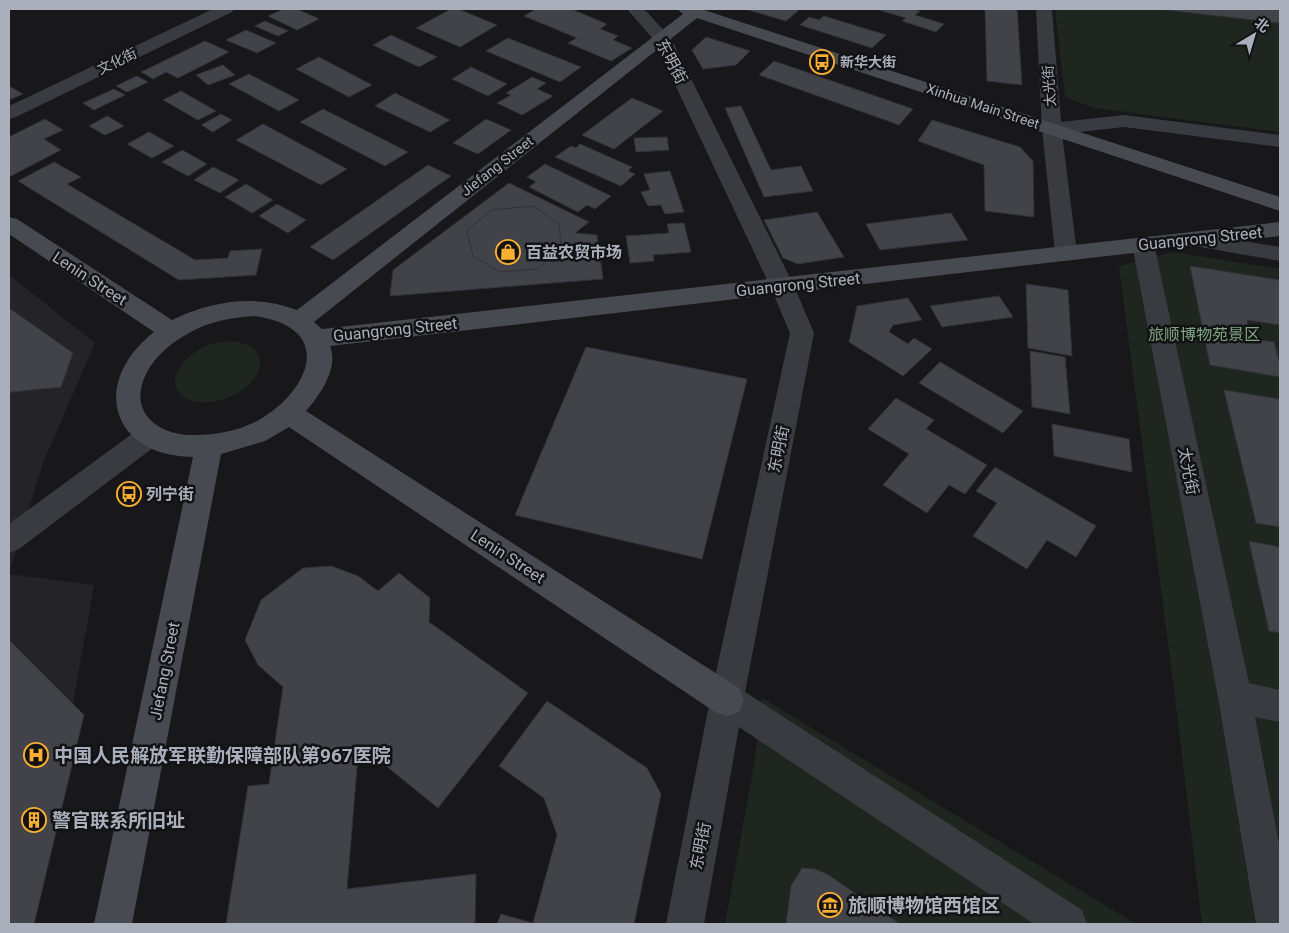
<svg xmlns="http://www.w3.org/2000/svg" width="1289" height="933" viewBox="0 0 1289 933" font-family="Roboto,'Noto Sans SC',sans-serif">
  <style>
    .built { fill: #242428 }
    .green { fill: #1e261f }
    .building { fill: #424348; stroke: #323237 }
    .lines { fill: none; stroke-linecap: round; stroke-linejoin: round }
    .street { fill: #393b40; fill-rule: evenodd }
    .secondary { fill: #474a50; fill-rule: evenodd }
    .labels { text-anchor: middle; stroke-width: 5; stroke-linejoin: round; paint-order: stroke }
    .far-street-label { font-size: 14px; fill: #aab0bb; stroke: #131316 }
    .far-poi-label { font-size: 14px; font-weight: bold; fill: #aab0bb; stroke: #131316; text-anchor: start }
    .street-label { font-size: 16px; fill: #aab0bb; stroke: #131316 }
    .poi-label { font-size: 16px; font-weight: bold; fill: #aab0bb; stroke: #131316; text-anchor: start }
    .park-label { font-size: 16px; fill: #80a781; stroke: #131316 }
    .near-poi-label { font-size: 19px; font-weight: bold; fill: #aab0bb; stroke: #131316; text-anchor: start }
  </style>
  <rect width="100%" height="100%" fill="#18181b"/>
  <g class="built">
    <path d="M9,275L95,343L43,463L9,573Z"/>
    <path d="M9,574L94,585L34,924H9Z"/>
  </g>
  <g class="green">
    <path d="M1055,9H1280V132L1094,108L1065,97Z"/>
    <path d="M1174,252L1280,269V924H1202L1175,697L1119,266Z"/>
    <path d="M232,341C248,343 264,350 259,369C253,394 203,414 182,395C162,377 190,353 206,346C215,343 223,342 232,341Z"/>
    <path d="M762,698L1136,924H725L754,765Z"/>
  </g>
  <g class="building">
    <path d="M284,9H297L319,19L297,30L268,16Z"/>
    <path d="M451,9H458L497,25L460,47L416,28Z"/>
    <path d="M536,9H571L607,24L600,29L618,36L613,40L632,48L611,61L568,43L577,38L524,16Z"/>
    <path d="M745,9H795L799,10L786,21Z"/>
    <path d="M876,9H911L920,11L915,15L944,24L936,32L902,21L906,18Z"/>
    <path d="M985,9H1017L1022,85L987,81Z"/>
    <path d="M1157,9H1280V23Z"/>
    <path d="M824,16L886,35L872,48L800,25L809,17L819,20Z"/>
    <path d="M265,21L288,31L278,36L255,26Z"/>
    <path d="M246,30L276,43L257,53L226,40Z"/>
    <path d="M391,35L437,57L419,67L373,45Z"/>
    <path d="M706,37L750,51L736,65L703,69L692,50Z"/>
    <path d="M508,38L581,67L560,82L486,51Z"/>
    <path d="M205,41L229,52L178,78L166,72L153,79L141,72Z"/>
    <path d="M319,57L372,85L349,97L296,69Z"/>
    <path d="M774,61L913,109L899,125L759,75Z"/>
    <path d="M223,65L235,75L208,85L196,75Z"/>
    <path d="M471,67L507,84L488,96L452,79Z"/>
    <path d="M249,74L299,100L279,111L229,84Z"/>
    <path d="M137,76L148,82L127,92L116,86Z"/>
    <path d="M532,77L546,83L537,89L553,96L522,115L497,103L511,95L506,93Z"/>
    <path d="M9,86L23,94L9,100Z"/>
    <path d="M114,89L125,95L94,110L83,103Z"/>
    <path d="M181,91L216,111L198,120L163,100Z"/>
    <path d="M395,93L450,120L430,132L375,106Z"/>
    <path d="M632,98L663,111L614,149L582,135Z"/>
    <path d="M741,106L771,170L801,166L813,191L764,197L725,108Z"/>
    <path d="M323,109L408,152L385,166L300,122Z"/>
    <path d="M221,114L232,120L213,132L201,125Z"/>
    <path d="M107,116L124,126L105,135L89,126Z"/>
    <path d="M45,119L63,130L44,139L61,150L9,177V137Z"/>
    <path d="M486,119L511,130L478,154L453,143Z"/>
    <path d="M932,120L1020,147L1033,161L1034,217L985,211L984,165L918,141Z"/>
    <path d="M263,124L347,169L321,185L236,140Z"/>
    <path d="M149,132L174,146L152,158L127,144Z"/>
    <path d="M667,137L669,150L636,152L634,138Z"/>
    <path d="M580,144L632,167L628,171L635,174L621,186L555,157L571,146L576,148Z"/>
    <path d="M182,150L207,164L188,176L162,162Z"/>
    <path d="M54,162L81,177L67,184L195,260L228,258L230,251L262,249L256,275L179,280L18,181Z"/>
    <path d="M545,164L611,196L595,209L587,205L578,212L529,187L536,182L527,177Z"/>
    <path d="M428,165L451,176L333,260L310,247Z"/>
    <path d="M213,167L239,180L220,193L194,180Z"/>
    <path d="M670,171L684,212L665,214L661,205L648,206L641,192L650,190L644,174Z"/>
    <path d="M509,183L589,222L575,233L597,235L603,279L390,296L393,270Z"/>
    <path d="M246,184L273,200L252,213L225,197Z"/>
    <path d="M277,204L306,220L288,233L259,216Z"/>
    <path d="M533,206L559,224L561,246L538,269L500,272L473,256L467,230L492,210Z"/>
    <path d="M817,212L844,257L798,264L783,258L764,220Z"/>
    <path d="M951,213L968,240L880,250L866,224Z"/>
    <path d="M684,223L691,252L653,255L654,261L630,263L626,236L669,233L667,224Z"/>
    <path d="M1190,266L1280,280V325L1247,320L1252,339L1274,342L1280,365V377L1210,365Z"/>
    <path d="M1026,284L1068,290L1072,356L1028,348Z"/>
    <path d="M999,296L1013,317L942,327L930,306Z"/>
    <path d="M908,298L922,320L893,325L889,332L908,344L914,338L932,349L903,376L849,342L857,306Z"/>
    <path d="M9,308L73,353L61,387L12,392L9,394Z"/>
    <path d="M586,347L747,379L702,559L515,515Z"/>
    <path d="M1030,351L1065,357L1070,414L1032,407Z"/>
    <path d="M940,362L1023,411L1003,433L919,383Z"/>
    <path d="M1224,390L1280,399V527L1256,523Z"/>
    <path d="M896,398L934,420L926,429L987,465L965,494L949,485L927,513L883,485L909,454L868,429Z"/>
    <path d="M1052,424L1129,439L1132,472L1054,456Z"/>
    <path d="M995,467L1096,526L1076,557L1047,540L1027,569L973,536L997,503L976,491Z"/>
    <path d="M1249,541L1280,547V633L1269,631Z"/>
    <path d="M331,566L358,576L378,591L399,573L430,598L429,622L528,693L438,808L359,744L347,889L476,874L475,924H226L248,786L269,784L283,687L258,665L245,640L261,600L303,568Z"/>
    <path d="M9,640L84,715L34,924H9Z"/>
    <path d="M547,701L647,768L661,794L634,924H497L501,914L533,923L557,835L544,798L499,766Z"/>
    <path d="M802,868L815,869L827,874L900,924H786L791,886Z"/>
  </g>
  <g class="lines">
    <g class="street">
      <path d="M213,9H234L232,12L16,117L9,119V106Z"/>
      <path d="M627,9H644L671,38L794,286L814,333L745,692L1082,910L1087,924H1034L739,727L704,924H666L710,700L790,333L770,286L654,40Z"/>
      <path d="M1036,9H1052L1061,122L1124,115L1280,135V147L1124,127L1062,134L1077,253L1074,258L1066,260L1058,258L1055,253L1042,129Z"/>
      <path d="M1191,232L1280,247V261L1183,244L1180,239L1183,234Z"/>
      <path d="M1143,237L1151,239L1154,244L1249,683L1280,690V722L1255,717L1280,849V924H1256L1218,697L1132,244L1135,239Z"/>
      <path d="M149,425L158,428L162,436L158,444L19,549L9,553V524L140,428Z"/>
    </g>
    <path class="secondary" d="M677,9H701L1280,197V211L697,18L314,322L322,329L1280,222V236L330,346C339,368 320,395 306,411L739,688L744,700L739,712L727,716L715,712L289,427L265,441L221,454L132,924H94L193,457C110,456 90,382 154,332L9,234V217L17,219L172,320C212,301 255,294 297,310L683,14ZM254,316C336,327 311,391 257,421C238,431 216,435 195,435C159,436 127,413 146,374C154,357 172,342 189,333C209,321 231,318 254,316Z"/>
  </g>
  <defs>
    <symbol id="bus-ring" viewBox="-11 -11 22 22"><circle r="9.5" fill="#131316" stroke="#fbaf31" stroke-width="1.5"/><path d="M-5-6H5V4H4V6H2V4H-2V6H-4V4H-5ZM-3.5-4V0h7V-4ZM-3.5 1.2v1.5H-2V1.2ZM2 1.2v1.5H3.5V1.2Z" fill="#fbaf31"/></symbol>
    <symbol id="shop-ring" viewBox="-11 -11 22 22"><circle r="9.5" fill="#131316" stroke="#fbaf31" stroke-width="1.5"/><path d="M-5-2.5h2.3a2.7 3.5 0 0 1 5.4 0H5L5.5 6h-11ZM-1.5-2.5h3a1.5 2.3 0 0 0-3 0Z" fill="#fbaf31"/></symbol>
    <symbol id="hospital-ring" viewBox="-11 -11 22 22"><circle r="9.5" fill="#131316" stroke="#fbaf31" stroke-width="1.5"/><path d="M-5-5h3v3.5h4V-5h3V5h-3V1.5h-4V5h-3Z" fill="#fbaf31"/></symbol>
    <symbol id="building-ring" viewBox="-11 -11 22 22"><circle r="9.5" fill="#131316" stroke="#fbaf31" stroke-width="1.5"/><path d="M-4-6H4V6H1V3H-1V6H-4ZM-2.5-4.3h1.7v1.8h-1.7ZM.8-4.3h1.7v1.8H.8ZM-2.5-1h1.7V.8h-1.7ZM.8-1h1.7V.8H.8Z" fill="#fbaf31"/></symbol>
    <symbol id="museum-ring" viewBox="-11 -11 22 22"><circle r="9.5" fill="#131316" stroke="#fbaf31" stroke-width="1.5"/><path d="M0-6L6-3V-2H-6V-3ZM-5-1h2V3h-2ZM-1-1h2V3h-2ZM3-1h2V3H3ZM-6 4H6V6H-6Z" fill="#fbaf31"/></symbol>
  </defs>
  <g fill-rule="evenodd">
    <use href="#bus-ring" x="808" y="48" width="28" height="28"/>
    <use href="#shop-ring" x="494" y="238" width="28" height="28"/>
    <use href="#bus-ring" x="115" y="480" width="28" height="28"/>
    <use href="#hospital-ring" x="22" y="741" width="28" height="28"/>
    <use href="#building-ring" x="20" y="806" width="28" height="28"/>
    <use href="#museum-ring" x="816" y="891" width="28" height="28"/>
  </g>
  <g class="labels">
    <g class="far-street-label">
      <text transform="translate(117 61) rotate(-26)" y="5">文化街</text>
      <text transform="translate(1049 86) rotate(-94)" y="5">太光街</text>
      <text transform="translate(983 106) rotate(18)" y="5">Xinhua Main Street</text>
      <text transform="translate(497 166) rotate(-38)" y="5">Jiefang Street</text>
    </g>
    <g class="far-poi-label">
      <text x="840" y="67">新华大街</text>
    </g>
    <g class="street-label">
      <text transform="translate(672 61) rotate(62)" y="6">东明街</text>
      <text transform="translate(1200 238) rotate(-6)" y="6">Guangrong Street</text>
      <text transform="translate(90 278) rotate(33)" y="6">Lenin Street</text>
      <text transform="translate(798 284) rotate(-6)" y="6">Guangrong Street</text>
      <text transform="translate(395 329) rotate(-6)" y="6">Guangrong Street</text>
      <text transform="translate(778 449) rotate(-78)" y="6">东明街</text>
      <text transform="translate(1189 471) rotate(79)" y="6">太光街</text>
      <text transform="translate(508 556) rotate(33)" y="6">Lenin Street</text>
      <text transform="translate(164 671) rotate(-79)" y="6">Jiefang Street</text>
      <text transform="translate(700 846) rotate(-79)" y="6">东明街</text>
    </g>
    <g class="poi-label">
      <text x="526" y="258">百益农贸市场</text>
      <text x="146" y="500">列宁街</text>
    </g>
    <g class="park-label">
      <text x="1204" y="340">旅顺博物苑景区</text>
    </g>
    <g class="near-poi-label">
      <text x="54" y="762">中国人民解放军联勤保障部队第967医院</text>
      <text x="52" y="827">警官联系所旧址</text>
      <text x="848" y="912">旅顺博物馆西馆区</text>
    </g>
  </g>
  <rect width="1289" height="933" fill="none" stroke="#aab0bb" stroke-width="20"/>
  <g transform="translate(1254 35) rotate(38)" stroke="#131316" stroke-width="4" paint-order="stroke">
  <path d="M0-4L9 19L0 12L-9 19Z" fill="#aab0bb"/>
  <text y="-8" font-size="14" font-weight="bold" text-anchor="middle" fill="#aab0bb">北</text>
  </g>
</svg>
